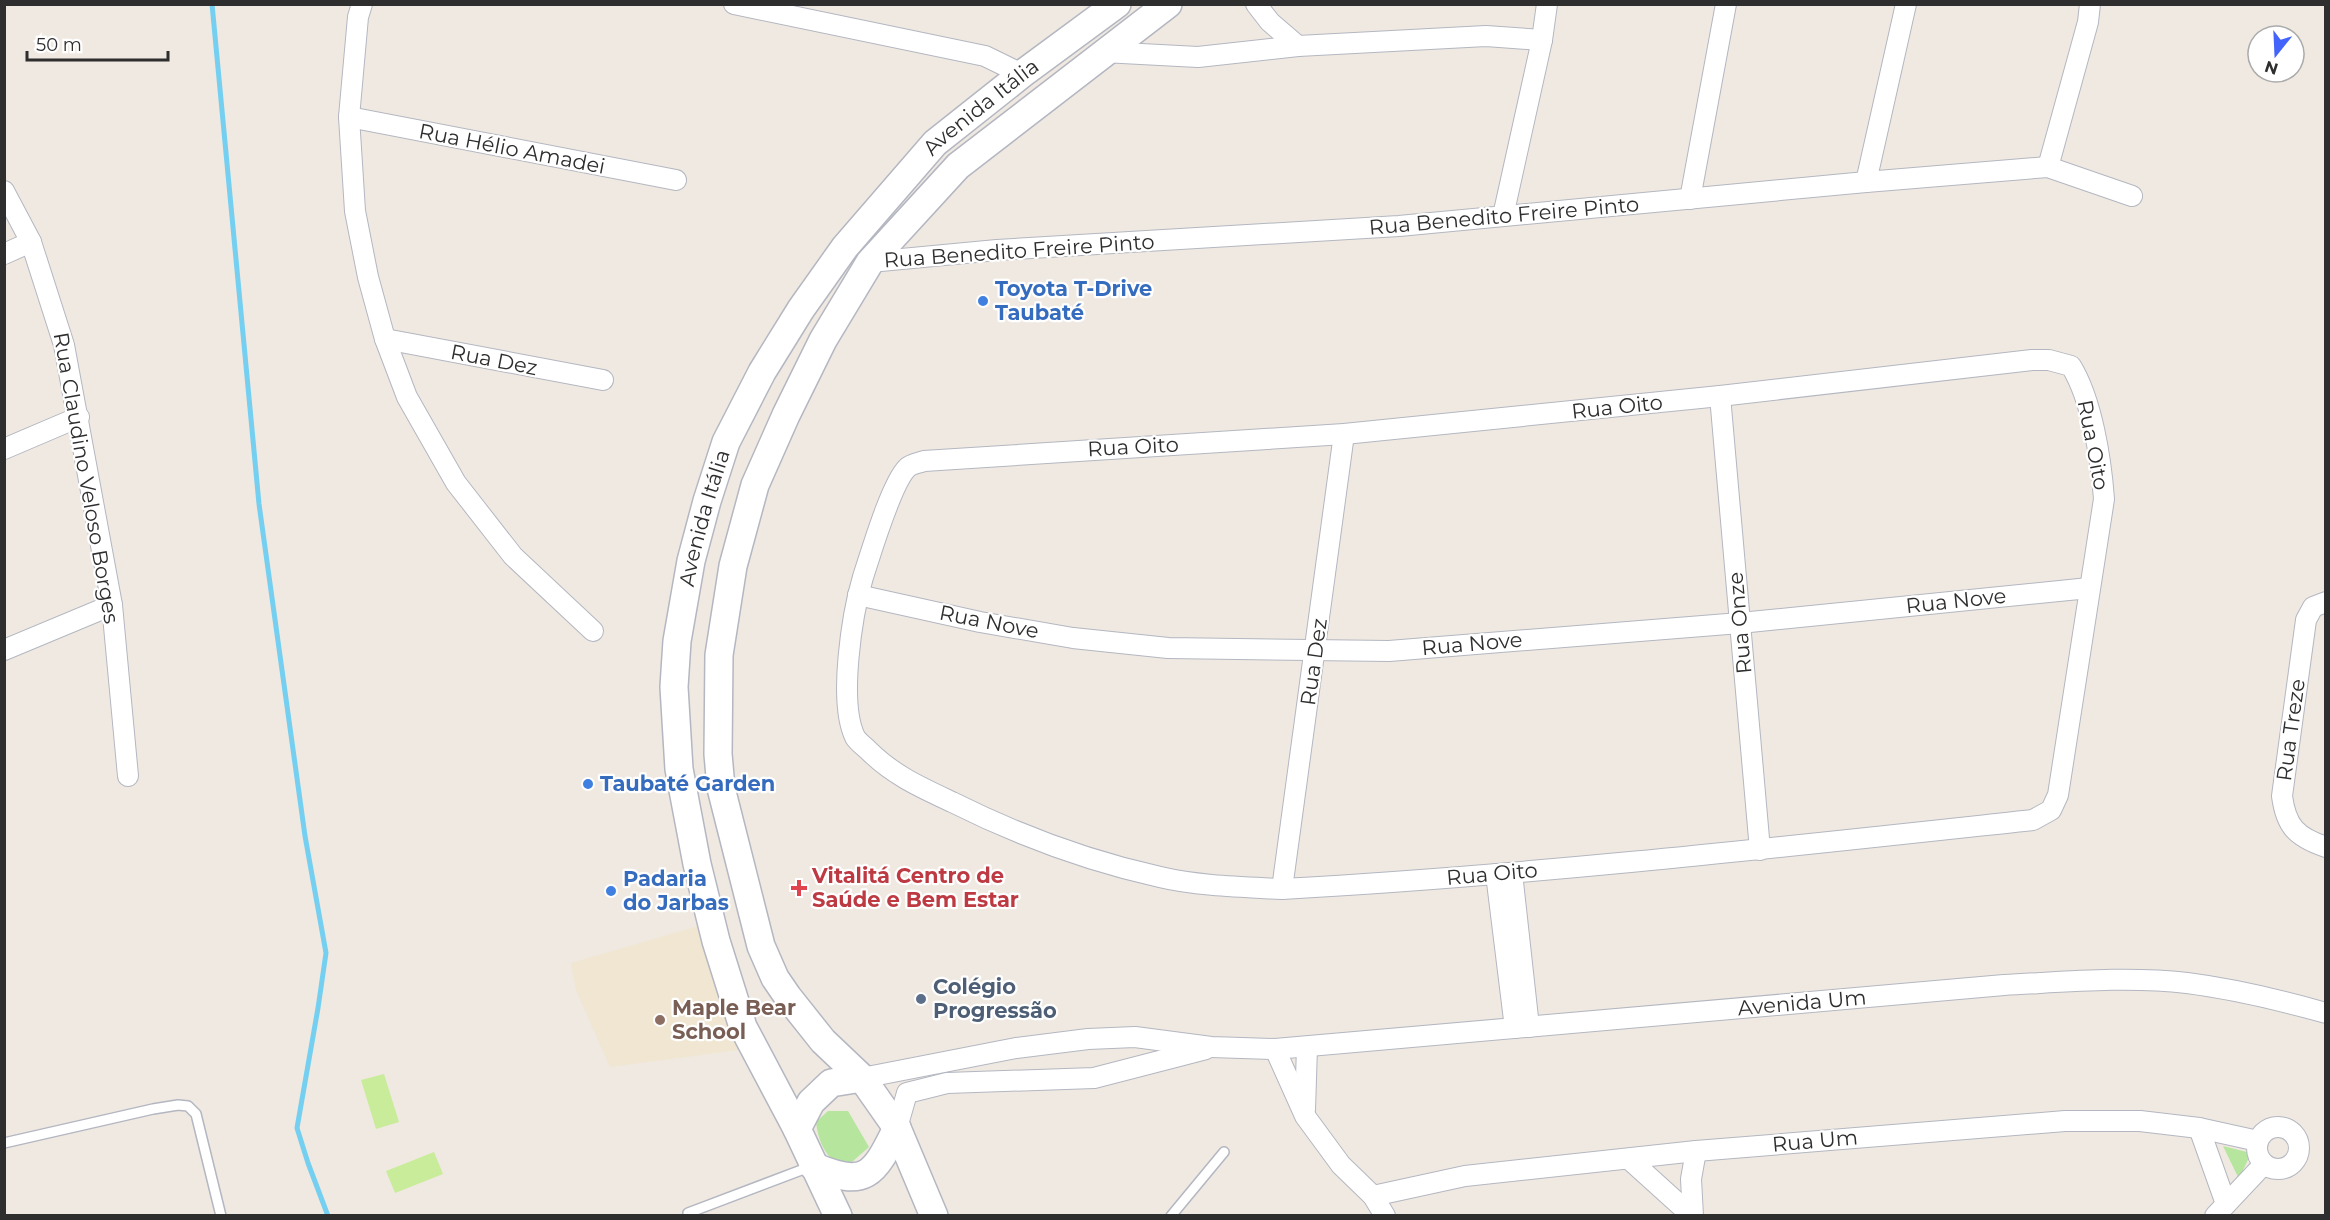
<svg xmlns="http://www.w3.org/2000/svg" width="2330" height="1220" viewBox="0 0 2330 1220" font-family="Montserrat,sans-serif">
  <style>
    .education { fill: #f0e6d1 }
    .green { fill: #b6e59e }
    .pitch { fill: #c9ec9a }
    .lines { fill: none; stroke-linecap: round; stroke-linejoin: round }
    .stream { stroke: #75cff0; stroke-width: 5 }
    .service-casing { stroke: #b4b7c1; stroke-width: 12 }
    .minor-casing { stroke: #b4b7c1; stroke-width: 22 }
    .secondary-casing { stroke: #b4b7c1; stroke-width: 30 }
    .service { stroke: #fff; stroke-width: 9 }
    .minor { stroke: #fff; stroke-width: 20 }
    .secondary { stroke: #fff; stroke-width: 27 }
    .shop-dot { fill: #3f7fe0; stroke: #fff; stroke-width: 2 }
    .health-dot { fill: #e0444e; stroke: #fff; stroke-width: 2 }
    .service-dot { fill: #5c6f8a; stroke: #fff; stroke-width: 2 }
    .education-dot { fill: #8d6e63; stroke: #fff; stroke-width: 2 }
    .labels { text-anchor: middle; stroke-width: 4.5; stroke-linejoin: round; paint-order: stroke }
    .street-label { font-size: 21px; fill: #2e2e2e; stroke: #fff }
    .shop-label { font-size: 21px; font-weight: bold; fill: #366cbe; stroke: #fff; text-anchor: start }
    .health-label { font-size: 21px; font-weight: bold; fill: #be3a42; stroke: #fff; text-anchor: start }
    .service-label { font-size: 21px; font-weight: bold; fill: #4e5e75; stroke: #fff; text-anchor: start }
    .education-label { font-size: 21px; font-weight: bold; fill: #785e54; stroke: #fff; text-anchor: start }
  </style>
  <rect width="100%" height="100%" fill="#efe9e1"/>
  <path class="education" d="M702,925L739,1050L610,1067L576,990L571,963Z"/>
  <g class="green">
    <path d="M828,1111H848L869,1147L852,1162L840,1165C824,1156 818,1139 816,1122Z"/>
    <path d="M2223,1146L2251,1153L2239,1179Z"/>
  </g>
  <g class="pitch">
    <path d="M384,1074L399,1122L376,1129L361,1080Z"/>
    <path d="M434,1152L443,1174L395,1193L386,1171Z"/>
  </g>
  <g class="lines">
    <path class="stream" d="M212,4L259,504L305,836L326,953L318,1008L297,1128L308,1163L328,1216"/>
    <defs>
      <g id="service">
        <path d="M4,1143L153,1109L178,1105L188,1106L196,1114L221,1216"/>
        <path d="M688,1213L812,1166"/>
        <path d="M1171,1216L1224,1152"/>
      </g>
      <g id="minor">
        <path d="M362,4L358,17L349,117L355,211L368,277L385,339L407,397L456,483L513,556L593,631"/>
        <path d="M734,4L985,56L1022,74L1030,67"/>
        <path d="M1256,4L1270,22L1298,46"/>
        <path d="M1103,52L1198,57L1298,46L1486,36L1542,40"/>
        <path d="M349,117L676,180"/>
        <path d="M2048,167L2088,22L2090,4"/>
        <path d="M1866,182L1906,4"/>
        <path d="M4,191L31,242L64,345L112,605L128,776"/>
        <path d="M1690,199L1726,4"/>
        <path d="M1503,216L1542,40L1547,4"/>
        <path d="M4,254L31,242"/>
        <path d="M870,262L997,250L1399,226L1866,182L2048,167L2132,196"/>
        <path d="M385,339L603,380"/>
        <path d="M2032,360H2049L2071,366C2092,400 2101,459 2104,499L2058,795L2051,810L2033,820C1783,847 1533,875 1282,889C1244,887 1197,886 1160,877C1088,861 1018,835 952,802C920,787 893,775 868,750C864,746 858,742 855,737C838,702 852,614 863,577C871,553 891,484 907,468C911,464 919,463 924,461L1344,434L1720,396Z"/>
        <path d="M1720,396L1760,850"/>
        <path d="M4,449L79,417"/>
        <path d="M858,595L980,622L1073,638L1168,648L1389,651L1740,623L2089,588"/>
        <path d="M2326,602L2313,607L2306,620L2282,796C2286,826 2296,837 2326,847"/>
        <path d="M4,650L112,605"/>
        <path d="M1512,873L1529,1027"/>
        <path d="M1496,874L1515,1028"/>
        <path d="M1282,889L1344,434"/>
        <path d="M1275,1049L1305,1116L1341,1165L1373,1196L1385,1216"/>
        <path d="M862,1078L1016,1048L1088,1039L1135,1037L1211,1047L1275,1049L2004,985C2064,982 2126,976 2187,983C2234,989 2280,1000 2326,1013"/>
        <path d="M1305,1110L1307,1047"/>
        <circle cx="2278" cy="1148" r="21"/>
        <path d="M897,1128L907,1093L947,1083L1094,1078L1206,1049"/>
        <path d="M2199,1128L2226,1204"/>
        <path d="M1629,1159L1692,1216"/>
        <path d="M1373,1196L1465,1176L1696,1151L2065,1121H2140L2199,1128L2258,1141"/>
        <path d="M1693,1216L1691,1179L1696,1151"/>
        <path d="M2215,1216L2264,1164"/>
      </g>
      <g id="secondary">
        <path d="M797,1129L811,1102L831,1083L862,1078"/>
        <path d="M813,1166C866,1189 874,1175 897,1128"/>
        <path id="s1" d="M838,1216L797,1129L743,1027L716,941L697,864L679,769L674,687L677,641L691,561L707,501L726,442L762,372L801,309L845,247L935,143L1022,74L1117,4"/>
        <path d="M934,1216L897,1128L862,1078L823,1041L788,997L775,978L761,946L721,788L718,754L719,655L733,566L755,485L786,415L823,340L870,262L958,166L1168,4"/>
      </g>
    </defs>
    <use href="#service" class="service-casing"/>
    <use href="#minor" class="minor-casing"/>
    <use href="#secondary" class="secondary-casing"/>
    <use href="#service" class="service"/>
    <use href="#minor" class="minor"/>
    <use href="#secondary" class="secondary"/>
  </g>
  <g class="shop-dot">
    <circle cx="983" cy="301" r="6"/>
    <circle cx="588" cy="784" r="6"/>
    <circle cx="611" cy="891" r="6"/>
  </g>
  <path class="health-dot" d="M796 879h6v6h6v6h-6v6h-6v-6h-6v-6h6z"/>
  <circle class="service-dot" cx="921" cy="999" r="6"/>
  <circle class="education-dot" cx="660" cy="1020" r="6"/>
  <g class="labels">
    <g class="street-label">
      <text dy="7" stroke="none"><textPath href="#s1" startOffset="1236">Avenida Itália</textPath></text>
      <text transform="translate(512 149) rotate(11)" y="7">Rua Hélio Amadei</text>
      <text transform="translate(1504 216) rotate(-5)" y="7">Rua Benedito Freire Pinto</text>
      <text transform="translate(1019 251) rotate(-4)" y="7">Rua Benedito Freire Pinto</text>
      <text transform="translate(494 360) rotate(11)" y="7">Rua Dez</text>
      <text transform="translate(1617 407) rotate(-6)" y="7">Rua Oito</text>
      <text transform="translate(2093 445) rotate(79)" y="7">Rua Oito</text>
      <text transform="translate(1133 447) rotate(-3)" y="7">Rua Oito</text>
      <text transform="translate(86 478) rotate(80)" y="7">Rua Claudino Veloso Borges</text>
      <text dy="7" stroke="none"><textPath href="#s1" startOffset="732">Avenida Itália</textPath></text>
      <text transform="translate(1956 601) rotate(-6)" y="7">Rua Nove</text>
      <text transform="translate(989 622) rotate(11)" y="7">Rua Nove</text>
      <text transform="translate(1740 623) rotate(-95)" y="7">Rua Onze</text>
      <text transform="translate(1472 644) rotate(-5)" y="7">Rua Nove</text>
      <text transform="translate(1314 662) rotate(-82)" y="7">Rua Dez</text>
      <text transform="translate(2291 730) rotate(-82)" y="7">Rua Treze</text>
      <text transform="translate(1492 874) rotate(-5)" y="7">Rua Oito</text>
      <text transform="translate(1802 1003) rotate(-5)" y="7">Avenida Um</text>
      <text transform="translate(1815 1141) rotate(-5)" y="7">Rua Um</text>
    </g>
    <g class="shop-label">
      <text x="995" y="296">Toyota T-Drive<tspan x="995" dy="24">Taubaté</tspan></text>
      <text x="600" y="791">Taubaté Garden</text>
      <text x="623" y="886">Padaria<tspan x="623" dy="24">do Jarbas</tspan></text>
    </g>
    <g class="health-label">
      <text x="812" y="883">Vitalitá Centro de<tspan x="812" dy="24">Saúde e Bem Estar</tspan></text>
    </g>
    <g class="service-label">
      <text x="933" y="994">Colégio<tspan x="933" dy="24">Progressão</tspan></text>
    </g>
    <g class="education-label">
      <text x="672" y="1015">Maple Bear<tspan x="672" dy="24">School</tspan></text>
    </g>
  </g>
  <rect width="2330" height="1220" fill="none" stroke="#2e2e2e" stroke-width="12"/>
  <g transform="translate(2276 54) rotate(198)"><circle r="28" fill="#ffffff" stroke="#ababab" stroke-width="1.5"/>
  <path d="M0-4.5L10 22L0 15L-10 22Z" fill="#4264fb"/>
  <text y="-9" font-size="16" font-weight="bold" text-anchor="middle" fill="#2e2e2e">N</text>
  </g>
  <path d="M27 51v9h141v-9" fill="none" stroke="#2e2e2e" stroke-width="3"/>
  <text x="36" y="51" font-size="18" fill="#2e2e2e" stroke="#ffffff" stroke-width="4.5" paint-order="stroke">50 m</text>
</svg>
